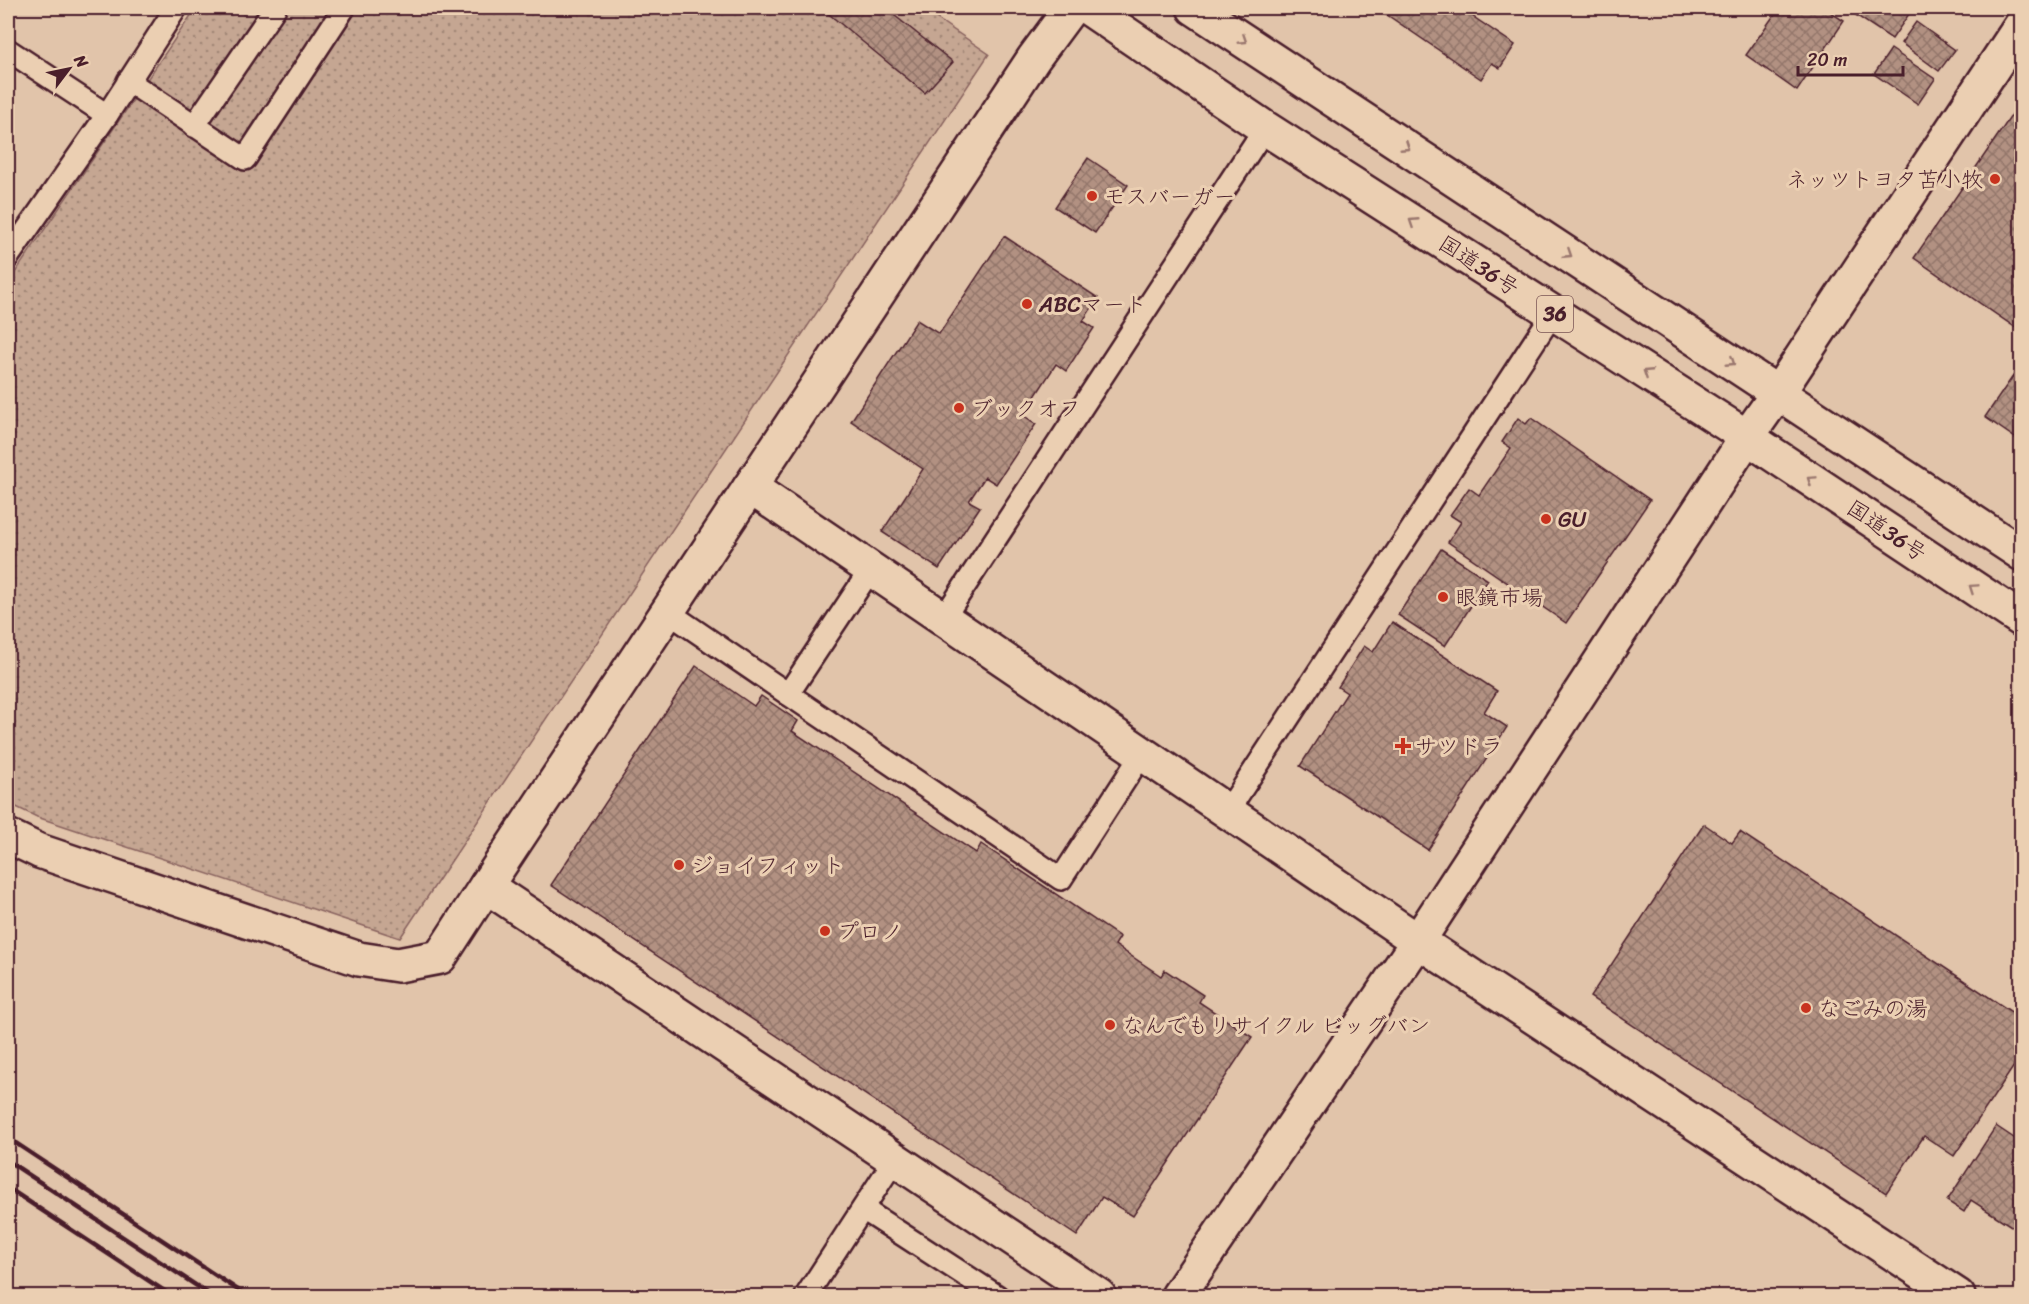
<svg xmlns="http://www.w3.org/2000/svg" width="2029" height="1304" viewBox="0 0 2029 1304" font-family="Sriracha,'Klee One',sans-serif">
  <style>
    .grass { fill: url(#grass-dots); stroke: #88625e; stroke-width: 1.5 }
    .building { fill: url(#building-cross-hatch); stroke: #4a1f2b; stroke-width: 1.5 }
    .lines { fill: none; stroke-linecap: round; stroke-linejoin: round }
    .service-casing { stroke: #4a1f2b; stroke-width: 26 }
    .minor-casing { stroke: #4a1f2b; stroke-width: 38 }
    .tertiary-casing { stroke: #4a1f2b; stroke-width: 38 }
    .trunk-casing { stroke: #4a1f2b; stroke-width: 38 }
    .service { stroke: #ebcfb2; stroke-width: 21 }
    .minor { stroke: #ebcfb2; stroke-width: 33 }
    .tertiary { stroke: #ebcfb2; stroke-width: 33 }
    .trunk { stroke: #ebcfb2; stroke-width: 33 }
    .rail { stroke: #4a1f2b; stroke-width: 4.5 }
    .oneway { stroke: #9a776e }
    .poi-dot { fill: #c8321e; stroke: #ebcfb2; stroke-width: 2 }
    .labels { text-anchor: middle; stroke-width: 6; stroke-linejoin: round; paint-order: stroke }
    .shield { fill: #ebcfb2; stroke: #7a5454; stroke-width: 1.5 }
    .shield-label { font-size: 21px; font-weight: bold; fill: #4a1f2b }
    .poi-label { font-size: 22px; fill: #4a1f2b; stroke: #ebcfb2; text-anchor: start }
    .street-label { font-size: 22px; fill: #4a1f2b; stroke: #ebcfb2 }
  </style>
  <defs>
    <pattern id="grass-dots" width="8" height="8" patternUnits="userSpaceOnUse" patternTransform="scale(1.5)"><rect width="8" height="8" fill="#c5a692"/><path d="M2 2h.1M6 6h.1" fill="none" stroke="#a28777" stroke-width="1.8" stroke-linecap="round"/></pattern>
    <pattern id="building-cross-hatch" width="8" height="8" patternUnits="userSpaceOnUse" patternTransform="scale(1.5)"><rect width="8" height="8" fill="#b29182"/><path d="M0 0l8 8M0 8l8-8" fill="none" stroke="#93766b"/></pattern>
  </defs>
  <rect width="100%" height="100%" fill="#e1c4aa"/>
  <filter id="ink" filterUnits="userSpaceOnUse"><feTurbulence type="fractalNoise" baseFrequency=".0167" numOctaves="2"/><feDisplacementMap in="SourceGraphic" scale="12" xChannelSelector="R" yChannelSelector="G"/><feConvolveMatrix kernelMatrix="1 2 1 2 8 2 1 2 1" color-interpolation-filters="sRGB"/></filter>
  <g filter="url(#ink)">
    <path class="grass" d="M196,8H921L989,54L400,938L37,817L8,803V283Z"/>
    <g class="building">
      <path d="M818,8H885L953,62L925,93L830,15Z"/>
      <path d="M1377,8H1460L1515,45L1500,68L1492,63L1481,79Z"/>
      <path d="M1779,8H1824L1844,21L1797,91L1746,55Z"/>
      <path d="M1845,8H1901L1909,14L1892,39Z"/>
      <path d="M1916,22L1955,50L1939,71L1901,43Z"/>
      <path d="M1891,49L1935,79L1918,104L1874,74Z"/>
      <path d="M2022,100V332L1914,258Z"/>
      <path d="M1088,158L1128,185L1095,233L1055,207Z"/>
      <path d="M1004,236L1098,298L1083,321L1094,328L1066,371L1056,364L1023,415L1036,424L996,484L985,477L969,501L980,507L939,569L882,532L923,469L851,421L917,320L939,334Z"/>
      <path d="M2022,363V442H2021L1985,417Z"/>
      <path d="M1518,418L1526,424L1531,418L1650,500L1566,623L1448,542L1461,522L1450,515L1469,488L1479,495L1511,448L1502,442Z"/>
      <path d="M1441,549L1488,580L1445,646L1398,615Z"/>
      <path d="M1392,622L1497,691L1484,712L1507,727L1428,850L1300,766L1347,693L1338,687L1364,646L1373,652Z"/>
      <path d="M696,666L754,706L761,696L798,721L792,731L976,853L981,844L1120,937L1115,945L1161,976L1165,970L1203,995L1199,1002L1252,1037L1133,1216L1102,1197L1077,1236L551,885Z"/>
      <path d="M1704,824L1732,843L1740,832L2022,1019V1054L1954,1156L1924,1136L1886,1193L1590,997Z"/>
      <path d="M1996,1126L2017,1140L2022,1133V1233L1971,1200L1964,1212L1947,1201Z"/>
    </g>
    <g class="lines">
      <defs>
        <g id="service">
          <path d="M8,50L107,115"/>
          <path d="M128,81L245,159L344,8"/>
          <path d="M194,126L275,8"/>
          <path d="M8,257L107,115L176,8"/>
          <path d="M668,612L788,694L871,569"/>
          <path d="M943,619L1265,128"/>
          <path d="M788,694L1061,879L1142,754"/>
          <path d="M1227,812L1553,313"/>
          <path d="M863,1209L997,1296"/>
          <path d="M806,1296L895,1159"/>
        </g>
        <g id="minor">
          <path d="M8,836L39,851L359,959L398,965L440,957L486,886"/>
          <path d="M1178,1296L1418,941L1747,437L1778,393L2022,24"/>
        </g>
        <g id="tertiary">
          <path d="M1071,8L1034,58L486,886L1099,1296"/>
          <path d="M750,487L1418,941L1958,1296"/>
        </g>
        <g id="trunk">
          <path d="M1088,8L1265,128L1747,437L2022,620"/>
          <path d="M1194,8L2022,554"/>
        </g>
      </defs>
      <use href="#service" class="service-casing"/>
      <use href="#minor" class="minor-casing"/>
      <use href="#tertiary" class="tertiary-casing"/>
      <use href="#trunk" class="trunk-casing"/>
      <use href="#service" class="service"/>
      <use href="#minor" class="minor"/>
      <use href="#tertiary" class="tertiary"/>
      <use href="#trunk" class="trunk"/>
      <g class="rail">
        <path d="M8,1138L247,1296"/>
        <path d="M8,1161L212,1296"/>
        <path d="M8,1188L172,1296"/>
      </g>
    </g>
    <defs><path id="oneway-chevron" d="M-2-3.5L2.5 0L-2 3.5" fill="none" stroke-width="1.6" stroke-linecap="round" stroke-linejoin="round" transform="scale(1.5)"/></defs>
    <g class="oneway">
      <use href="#oneway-chevron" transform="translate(1243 40) rotate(33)"/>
      <use href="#oneway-chevron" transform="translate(1406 147) rotate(33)"/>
      <use href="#oneway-chevron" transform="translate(1413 222) rotate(-147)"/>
      <use href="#oneway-chevron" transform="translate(1568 254) rotate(33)"/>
      <use href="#oneway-chevron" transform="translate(1731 362) rotate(33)"/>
      <use href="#oneway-chevron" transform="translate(1647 373) rotate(-147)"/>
      <use href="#oneway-chevron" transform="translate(1811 480) rotate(-146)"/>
      <use href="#oneway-chevron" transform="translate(1973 588) rotate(-146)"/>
    </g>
  </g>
  <g class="poi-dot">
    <circle cx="1995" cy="179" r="6"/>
    <circle cx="1092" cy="196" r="6"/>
    <circle cx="1027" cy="304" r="6"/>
    <circle cx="959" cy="408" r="6"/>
    <circle cx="1546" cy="519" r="6"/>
    <circle cx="1443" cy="597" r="6"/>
    <path d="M1400 737h6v6h6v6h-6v6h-6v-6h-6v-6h6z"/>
    <circle cx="679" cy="865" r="6"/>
    <circle cx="825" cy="931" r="6"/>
    <circle cx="1806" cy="1008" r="6"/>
    <circle cx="1110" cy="1025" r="6"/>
  </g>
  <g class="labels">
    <rect class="shield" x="1537" y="296" width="36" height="36" rx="4.5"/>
    <g class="shield-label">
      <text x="1555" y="321">36</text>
    </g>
    <g class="poi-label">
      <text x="1983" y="187" text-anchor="end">ネッツトヨタ苫小牧</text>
      <text x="1104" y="204">モスバーガー</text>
      <text x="1039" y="312">ABCマート</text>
      <text x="971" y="416">ブックオフ</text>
      <text x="1558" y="527">GU</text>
      <text x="1455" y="605">眼鏡市場</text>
      <text x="1415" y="754">サツドラ</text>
      <text x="691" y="873">ジョイフィット</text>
      <text x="837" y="939">プロノ</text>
      <text x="1818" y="1016">なごみの湯</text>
      <text x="1122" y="1033">なんでもリサイクル ビッグバン</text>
    </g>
    <g class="street-label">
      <text transform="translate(1479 265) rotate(33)" y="8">国道36号</text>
      <text transform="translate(1887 530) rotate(34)" y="8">国道36号</text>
    </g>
  </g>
  <rect width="2029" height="1304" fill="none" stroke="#ebcfb2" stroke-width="30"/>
  <rect x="15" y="15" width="1999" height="1274" fill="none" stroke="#4a1f2b" stroke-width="2" filter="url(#ink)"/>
  <g transform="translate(69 69) rotate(58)" stroke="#ebcfb2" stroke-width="4.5" paint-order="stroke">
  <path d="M0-4.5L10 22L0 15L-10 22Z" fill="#4a1f2b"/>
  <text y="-9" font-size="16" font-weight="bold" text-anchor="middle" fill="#4a1f2b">N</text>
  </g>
  <path d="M1798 66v9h105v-9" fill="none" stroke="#4a1f2b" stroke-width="3"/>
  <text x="1807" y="66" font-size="18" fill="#4a1f2b" stroke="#ebcfb2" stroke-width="4.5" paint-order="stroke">20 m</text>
</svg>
